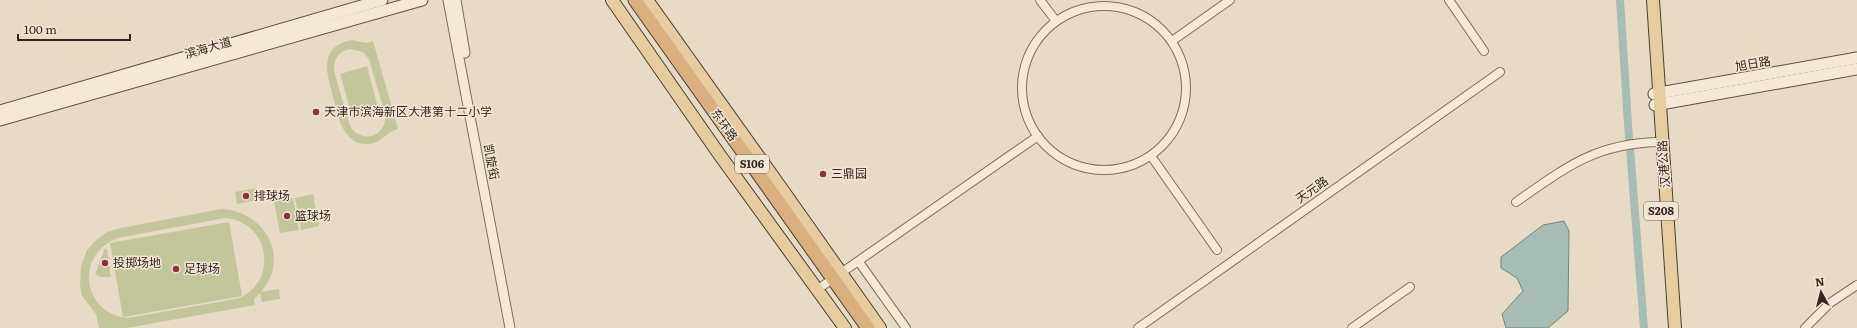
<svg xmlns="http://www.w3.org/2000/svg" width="1857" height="328" viewBox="0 0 1857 328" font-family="Literata,'Noto Sans SC',serif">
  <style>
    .green { fill: #c3c59a; fill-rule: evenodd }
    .water { fill: #a6bcb4; stroke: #6e8980 }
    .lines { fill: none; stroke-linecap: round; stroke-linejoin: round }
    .canal { stroke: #a6bcb4; stroke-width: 8 }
    .minor-casing { stroke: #816d5d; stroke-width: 10 }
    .tertiary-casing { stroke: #816d5d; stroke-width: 11 }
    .secondary-casing { stroke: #634f40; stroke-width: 13 }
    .primary-casing { stroke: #4f3d31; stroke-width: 14 }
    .trunk-casing { stroke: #4f3d31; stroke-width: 15 }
    .minor { stroke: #f4e9d7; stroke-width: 8 }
    .tertiary { stroke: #f4e9d7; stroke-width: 9 }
    .secondary { stroke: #f4e9d7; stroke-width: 11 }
    .primary { stroke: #e7cca1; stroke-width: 12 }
    .trunk { stroke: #dab080; stroke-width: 13 }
    .poi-dot { fill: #89343b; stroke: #f1e6d3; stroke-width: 1.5 }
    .labels { text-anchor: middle; stroke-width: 3; stroke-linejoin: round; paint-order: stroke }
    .shield { fill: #f1e6d3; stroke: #6c6055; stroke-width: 1 }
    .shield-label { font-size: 11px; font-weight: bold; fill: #33271f }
    .street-label { font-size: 12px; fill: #33271f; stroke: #f1e6d3 }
    .poi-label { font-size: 12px; fill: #33271f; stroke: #f1e6d3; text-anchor: start }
  </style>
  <rect width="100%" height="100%" fill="#e8dbc5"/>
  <g class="green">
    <path d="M352,40L366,43L373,41L398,129C386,132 380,145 366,144C358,144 351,140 347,134C339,125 337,111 334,100C328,76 316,47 352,40ZM350,49L363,52L369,59L385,114C388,136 362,145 350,126L334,71C333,59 339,51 350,49Z"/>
    <path d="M367,66L379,112L353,119L340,74Z"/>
    <path d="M256,188L258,200L237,204L235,192Z"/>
    <path d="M313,194L319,226L301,230L295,198Z"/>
    <path d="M293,198L299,230L280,233L274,201Z"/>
    <path d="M221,209C265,211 291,257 261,292L279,289L280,299L262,302L260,293L254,299L255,305L127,328H99L96,314L82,296L80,284L81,266L87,250L96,240L107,232L121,228ZM225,218C271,221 279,285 236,299L128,318C82,314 74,254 118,238Z"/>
    <path d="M229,222L242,296L123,317L110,243Z"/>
    <path d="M105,248L107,249L111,277H101L95,275Z"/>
  </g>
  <path class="water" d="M1564,221L1569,231L1568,311L1548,328H1506L1502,314L1523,291L1517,278L1501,268V257L1543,225Z"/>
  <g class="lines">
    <g class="canal">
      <path d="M1620,0L1629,139"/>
      <path d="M1630,149L1644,328"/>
    </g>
    <defs>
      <g id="minor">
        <path d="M1040,0L1056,21"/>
        <path d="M1449,0L1484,51"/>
        <circle cx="1104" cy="88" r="82"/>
        <path d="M1172,41L1230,0"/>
        <path d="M1151,156L1217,250"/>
        <path d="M1516,202C1565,168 1594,144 1657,142"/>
        <path d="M859,262L906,328"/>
        <path d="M818,289L1038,136"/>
        <path d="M1138,328L1500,72"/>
        <path d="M1352,328L1410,287"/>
        <path d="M1805,328L1830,303L1857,285"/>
      </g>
      <g id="tertiary">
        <path d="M448,0L510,328"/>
        <path d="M456,0L465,53"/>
      </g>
      <g id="secondary">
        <path d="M1654,94L1857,58"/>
        <path d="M1655,105L1857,69"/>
        <path d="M0,111L382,0"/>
        <path d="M0,120L422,0"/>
      </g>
      <g id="primary">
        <path d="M612,0L719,154L845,328"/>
        <path d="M647,0L784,192L880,328"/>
        <path d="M1653,0L1675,328"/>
      </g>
      <path id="trunk" d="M635,0L868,328"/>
    </defs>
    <use href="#minor" class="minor-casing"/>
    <use href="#tertiary" class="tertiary-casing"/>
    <use href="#secondary" class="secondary-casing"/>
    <use href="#primary" class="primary-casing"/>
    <use href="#trunk" class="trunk-casing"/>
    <use href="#minor" class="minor"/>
    <use href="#tertiary" class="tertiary"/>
    <use href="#secondary" class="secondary"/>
    <use href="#primary" class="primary"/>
    <use href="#trunk" class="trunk"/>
  </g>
  <g class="poi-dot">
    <circle cx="316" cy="112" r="4"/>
    <circle cx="823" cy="174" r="4"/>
    <circle cx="246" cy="196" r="4"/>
    <circle cx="287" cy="216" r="4"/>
    <circle cx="105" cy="263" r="4"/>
    <circle cx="176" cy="269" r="4"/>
  </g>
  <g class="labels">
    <g class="shield">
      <rect x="735" y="155" width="34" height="18" rx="3"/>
      <rect x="1644" y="202" width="34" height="18" rx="3"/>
    </g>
    <g class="shield-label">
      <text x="752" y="168">S106</text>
      <text x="1661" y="215">S208</text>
    </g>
    <g class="street-label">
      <text transform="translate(208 48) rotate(-16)" y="4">滨海大道</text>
      <text transform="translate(1753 64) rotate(-10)" y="4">旭日路</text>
      <text transform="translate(724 125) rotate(55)" y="4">东环路</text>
      <text transform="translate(491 162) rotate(79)" y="4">凯旋街</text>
      <text transform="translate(1664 164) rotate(-94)" y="4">汉港公路</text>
      <text transform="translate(1312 190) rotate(-35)" y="4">天元路</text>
    </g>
    <g class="poi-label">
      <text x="324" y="116">天津市滨海新区大港第十二小学</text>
      <text x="831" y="178">三鼎园</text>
      <text x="254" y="200">排球场</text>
      <text x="295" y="220">篮球场</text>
      <text x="113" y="267">投掷场地</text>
      <text x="184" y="273">足球场</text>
    </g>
  </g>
  <g transform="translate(1821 292) rotate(353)" stroke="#f1e6d3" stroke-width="3" paint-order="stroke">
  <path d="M0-3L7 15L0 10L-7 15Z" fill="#33271f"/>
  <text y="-6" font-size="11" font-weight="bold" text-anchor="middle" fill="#33271f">N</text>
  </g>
  <path d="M18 34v6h112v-6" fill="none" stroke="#33271f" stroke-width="2"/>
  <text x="24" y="34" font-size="12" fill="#33271f" stroke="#f1e6d3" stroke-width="3" paint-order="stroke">100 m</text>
</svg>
